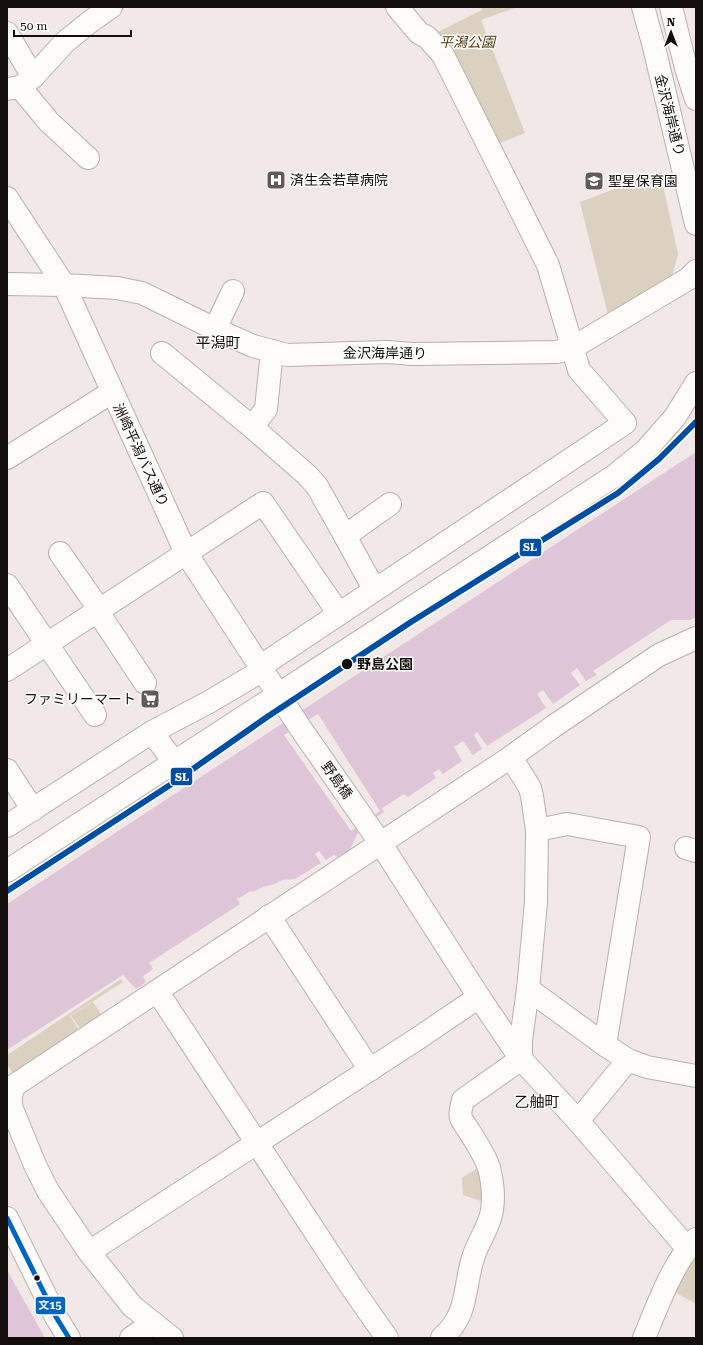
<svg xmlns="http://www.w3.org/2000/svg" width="703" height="1345" viewBox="0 0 703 1345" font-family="'Roboto Serif','Noto Sans JP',serif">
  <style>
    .green { fill: #dbd1c0 }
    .water { fill: #dec5d8 }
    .pier { fill: #f2e8e7 }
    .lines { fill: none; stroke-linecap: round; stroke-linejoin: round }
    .minor-casing { stroke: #b8b0af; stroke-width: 24 }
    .minor { stroke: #fdfcfb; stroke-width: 22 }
    .bus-1-casing { stroke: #fff; stroke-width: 8 }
    .bus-1 { stroke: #0065bd; stroke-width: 5 }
    .rail-1-casing { stroke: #fff; stroke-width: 9 }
    .rail-1 { stroke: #004ea2; stroke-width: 6 }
    .stop-dot { fill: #130d0c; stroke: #fff; stroke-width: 1.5 }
    .labels { text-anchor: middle; stroke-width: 3; stroke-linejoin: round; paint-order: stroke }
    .park-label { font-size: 14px; font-style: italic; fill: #4c3c0d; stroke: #fff }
    .street-label { font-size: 14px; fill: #130d0c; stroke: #fff }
    .poi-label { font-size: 14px; fill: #130d0c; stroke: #fff; text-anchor: start }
    .stop-label { font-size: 14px; font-weight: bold; fill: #130d0c; stroke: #fff; text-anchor: start }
    .neighbourhood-label { font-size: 15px; fill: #130d0c; stroke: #fff }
    .line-badge { stroke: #fff; stroke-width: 1.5 }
    .badge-label { font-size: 11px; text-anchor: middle; font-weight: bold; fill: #fff }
  </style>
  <rect width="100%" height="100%" fill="#f2e8e7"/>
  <g class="green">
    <path d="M481,7H517L481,20L525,133L498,144L486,119L438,32L482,10Z"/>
    <path d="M660,172L678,254L672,276L608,315L580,202Z"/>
    <path d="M121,979L123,982L70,1016L79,1030L15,1077L7,1064V1055Z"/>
    <path d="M93,1002L103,1017L81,1030L71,1016Z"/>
    <path d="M479,1167L484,1202L463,1195L462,1178Z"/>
    <path d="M696,1248V1304L671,1290Z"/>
  </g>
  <g class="water">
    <path d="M696,452V617L690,620H671L593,671L597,675L586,681L577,668L571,673L580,685L553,704L543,690L537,694L546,708L487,746L477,732L474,735L482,749L473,755L463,741L454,747L462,761L443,774L439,769L433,773L436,778L408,797L404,794L382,808L384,812L360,828L350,850L337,857L334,855L326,860L319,851L315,854L321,863L295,879L282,880L275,884L263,887L253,892L251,891L237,899L240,904L149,963L153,969L143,976L146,982L136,989L123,975L7,1050V904Z"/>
    <path d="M7,1270L8,1272L45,1338H7Z"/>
  </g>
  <path class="pier" d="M318,714L380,811L351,831L284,735Z"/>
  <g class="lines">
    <defs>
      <g id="minor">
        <path d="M643,7L653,43L696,224"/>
        <path d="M671,7L686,68L696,99"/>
        <path d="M7,33L33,77"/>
        <path d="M20,87L49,122L88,158"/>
        <path d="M7,89L20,87L33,77L65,42L91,21L111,7"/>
        <path d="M7,198L64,285L117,288L142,293L215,329L253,346L287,355L387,352L413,354L557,352L572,348L688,279L696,271"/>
        <path d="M7,284L64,285L186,553L299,726L381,844L479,997L521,1059L578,1121L687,1248"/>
        <path d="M215,329L233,291"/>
        <path d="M162,353L252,427L307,475L317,486L345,536"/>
        <path d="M252,427L266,409L272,351"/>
        <path d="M7,458L112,392"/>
        <path d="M60,553L99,609L100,615L145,683"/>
        <path d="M7,585L95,715"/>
        <path d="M374,589L345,536L390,504"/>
        <path d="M261,666L625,423L579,370L548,265L443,55L427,37L419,33L397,7"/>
        <path d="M7,670L263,503L339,614"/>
        <path d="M152,732L174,762"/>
        <path d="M7,770L33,810"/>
        <path d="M7,826L152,732L209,702L263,670"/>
        <path d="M537,830L567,824L639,837L605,1045"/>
        <path d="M686,848L696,851"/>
        <path d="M7,871L614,476L646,450L675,417L696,383"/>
        <path d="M269,916L370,1070"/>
        <path d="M528,989L605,1045L628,1060L647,1067L696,1076"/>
        <path d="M157,991L350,1285L387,1338"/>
        <path d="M578,1121L628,1060"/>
        <path d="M7,1218L56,1317L69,1338"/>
        <path d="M89,1252L417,1039L479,997"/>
        <path d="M131,1338L153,1323"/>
        <path d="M172,1338L132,1306L89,1252L48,1191L35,1165L12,1109C10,1100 10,1094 15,1085L511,757L554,726L659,655L696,638"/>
        <path d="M442,1338C470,1313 463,1287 474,1255C479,1240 490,1226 492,1210C494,1196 493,1183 489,1168C486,1157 477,1144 471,1134C468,1129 463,1123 461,1118C459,1112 462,1106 463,1100L521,1059V1040L528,989L536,902L537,830L532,796L530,788L511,757"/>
        <path d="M644,1338C657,1307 673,1262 696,1239"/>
      </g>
    </defs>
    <use href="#minor" class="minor-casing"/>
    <use href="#minor" class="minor"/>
    <defs>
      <path id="bus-1" d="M7,1218L56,1317L69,1338"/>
    </defs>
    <use href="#bus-1" class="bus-1-casing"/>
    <use href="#bus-1" class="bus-1"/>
    <defs>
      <path id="rail-1" d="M7,891L170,785L267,717L411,622L618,493L659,459L696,422"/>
    </defs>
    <use href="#rail-1" class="rail-1-casing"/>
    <use href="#rail-1" class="rail-1"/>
  </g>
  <defs>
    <symbol id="hospital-square" viewBox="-11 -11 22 22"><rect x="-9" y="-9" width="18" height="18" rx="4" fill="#615a59" stroke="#fff"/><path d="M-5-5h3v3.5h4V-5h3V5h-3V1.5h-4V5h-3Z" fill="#fff"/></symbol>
    <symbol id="school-square" viewBox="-11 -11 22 22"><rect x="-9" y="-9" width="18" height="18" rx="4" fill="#615a59" stroke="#fff"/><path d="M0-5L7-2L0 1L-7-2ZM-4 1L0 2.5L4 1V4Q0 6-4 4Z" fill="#fff"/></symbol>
    <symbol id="supermarket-square" viewBox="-11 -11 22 22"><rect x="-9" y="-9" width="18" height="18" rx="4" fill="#615a59" stroke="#fff"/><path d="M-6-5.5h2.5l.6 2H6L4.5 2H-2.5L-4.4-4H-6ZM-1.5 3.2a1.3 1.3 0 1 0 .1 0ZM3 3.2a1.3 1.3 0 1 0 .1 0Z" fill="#fff"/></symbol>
  </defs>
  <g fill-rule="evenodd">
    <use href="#hospital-square" x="265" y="169" width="22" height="22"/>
    <use href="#school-square" x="583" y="170" width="22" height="22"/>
    <use href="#supermarket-square" x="139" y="688" width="22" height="22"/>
  </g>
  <g class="stop-dot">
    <circle cx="347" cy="664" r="6"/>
    <circle cx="37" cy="1278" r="3.5"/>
  </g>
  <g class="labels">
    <g class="park-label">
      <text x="467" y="47">平潟公園</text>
    </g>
    <g class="street-label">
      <text transform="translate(670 115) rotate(76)" y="5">金沢海岸通り</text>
      <text x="385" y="358">金沢海岸通り</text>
      <text transform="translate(141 455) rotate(65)" y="5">洲崎平潟バス通り</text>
      <text transform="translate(337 780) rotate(55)" y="5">野島橋</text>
    </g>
    <g class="poi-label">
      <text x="290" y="185">済生会若草病院</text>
      <text x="608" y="186">聖星保育園</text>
      <text x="136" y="704" text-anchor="end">ファミリーマート</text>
    </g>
    <g class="stop-label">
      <text x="357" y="669">野島公園</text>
    </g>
    <g class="neighbourhood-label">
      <text x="218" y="348">平潟町</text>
      <text x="537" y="1107">乙舳町</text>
    </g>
  </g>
  <g class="line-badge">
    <rect x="519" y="538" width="23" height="19" rx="4" fill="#004ea2"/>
    <rect x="170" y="767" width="23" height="19" rx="4" fill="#004ea2"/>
    <rect x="35" y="1296" width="31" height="19" rx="4" fill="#0065bd"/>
  </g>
  <g class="badge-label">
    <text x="530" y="551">SL</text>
    <text x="182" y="781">SL</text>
    <text x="50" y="1309">文15</text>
  </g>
  <rect width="703" height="1345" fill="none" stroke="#130d0c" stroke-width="16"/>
  <g transform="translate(671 32)" stroke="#ffffff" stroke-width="3" paint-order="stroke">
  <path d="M0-3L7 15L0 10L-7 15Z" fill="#130d0c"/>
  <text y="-6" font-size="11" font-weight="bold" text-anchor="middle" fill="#130d0c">N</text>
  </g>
  <path d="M14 30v6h117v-6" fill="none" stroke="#130d0c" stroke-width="2"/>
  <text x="20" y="30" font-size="12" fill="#130d0c" stroke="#ffffff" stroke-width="3" paint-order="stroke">50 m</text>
</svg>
